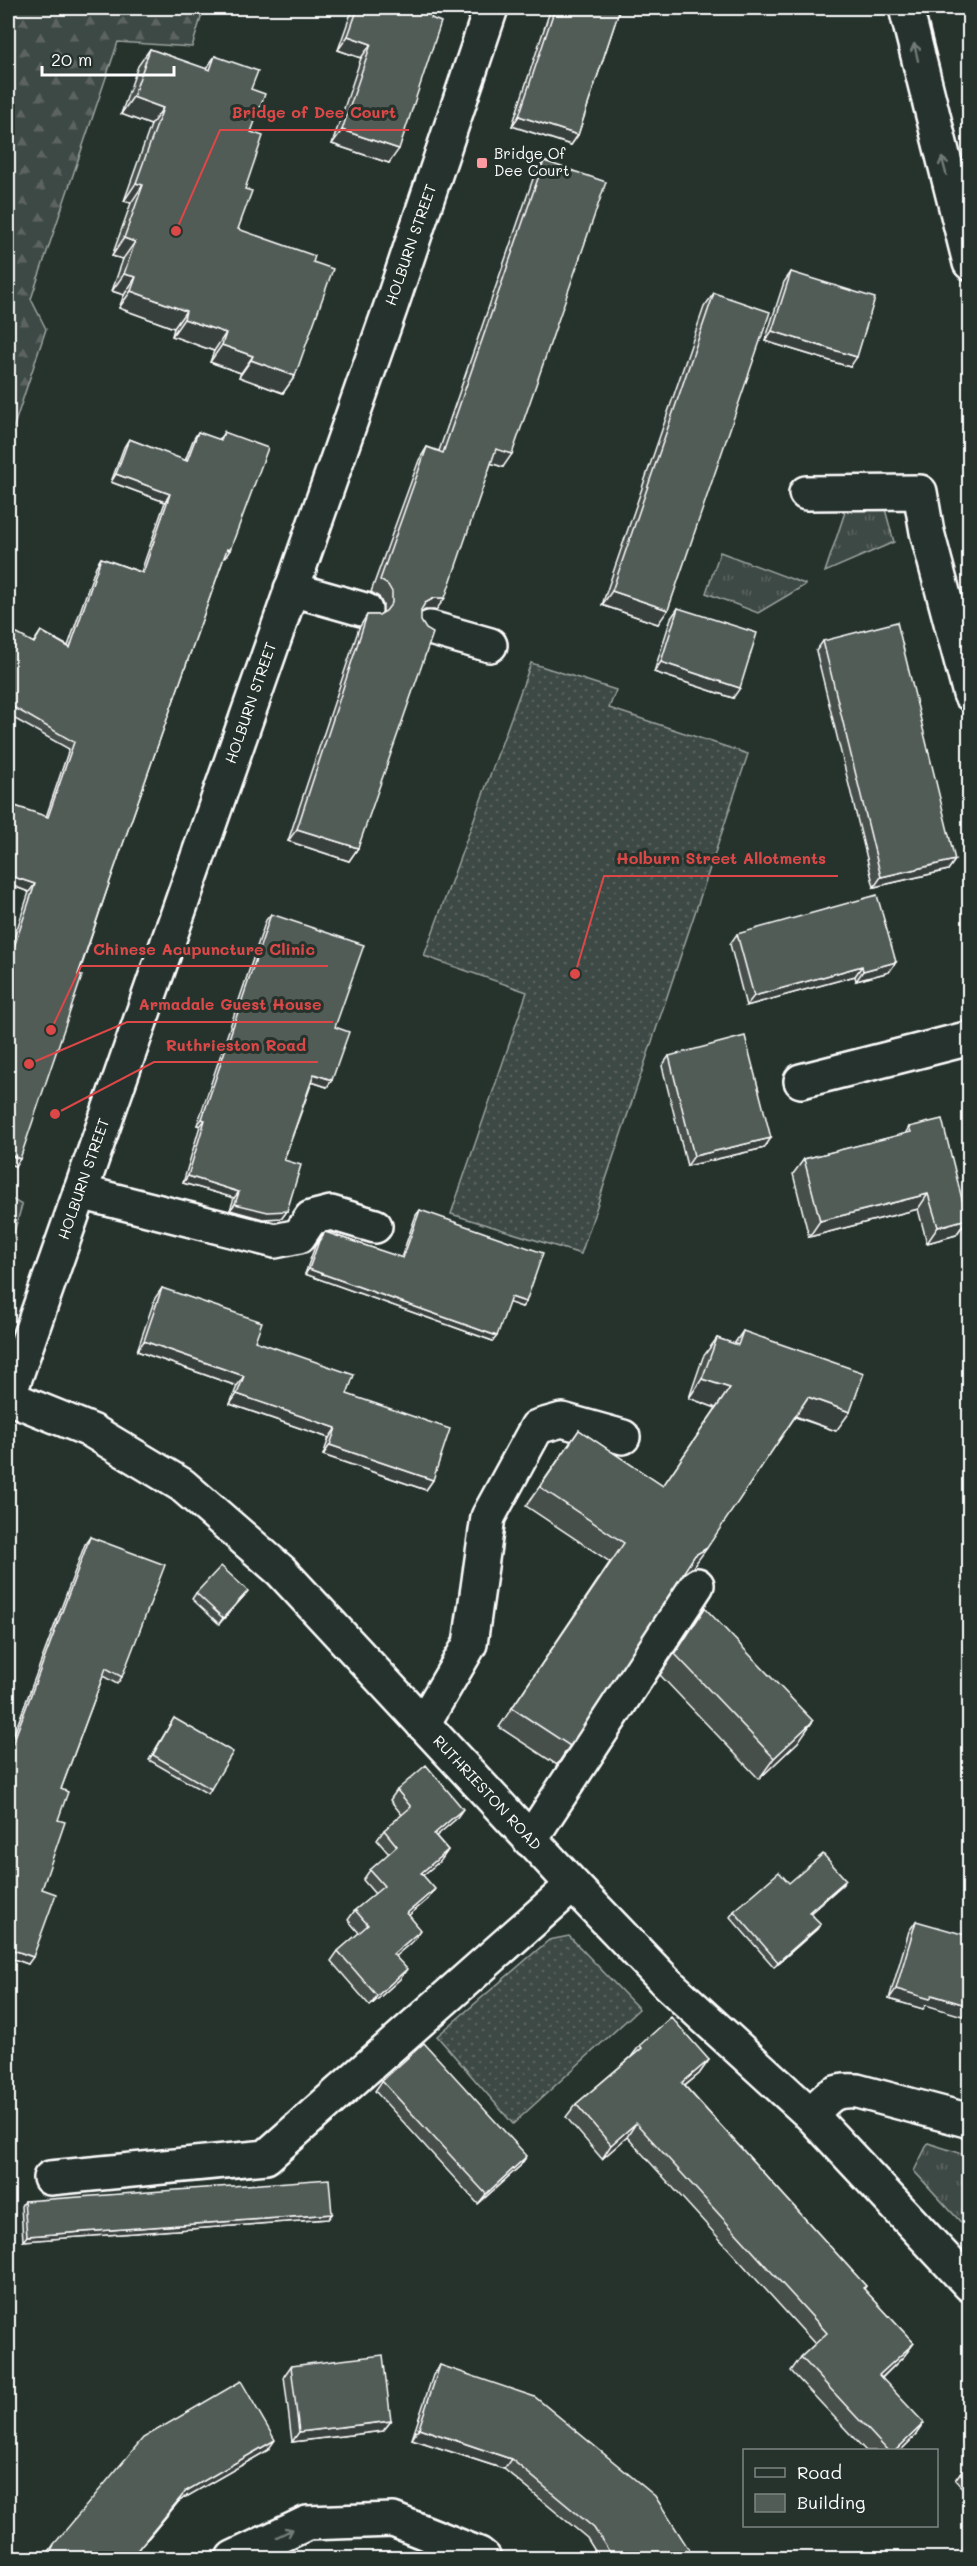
<svg xmlns="http://www.w3.org/2000/svg" width="977" height="2566" viewBox="0 0 977 2566" font-family="Mali,sans-serif">
  <style>
    .grass { fill: url(#grass-tufts); stroke: #9ea4a2; stroke-width: 1.5 }
    .forest { fill: url(#forest-firs); stroke: #9ea4a2; stroke-width: 1.5 }
    .garden { fill: url(#garden-dots); stroke: #9ea4a2; stroke-width: 1.5 }
    .lines { fill: none; stroke-linecap: round; stroke-linejoin: round }
    .minor-casing { stroke: #fff; stroke-width: 38 }
    .major-casing { stroke: #fff; stroke-width: 38 }
    .minor { stroke: #26332d; stroke-width: 33 }
    .major { stroke: #26332d; stroke-width: 33 }
    .wall { fill: #464f4b; stroke: #fff; stroke-width: 1.5 }
    .shaded-wall { fill: #39403d; stroke: #fff; stroke-width: 1.5 }
    .building { fill: #515c57; stroke: #fff; stroke-width: 1.5 }
    .oneway { stroke: #727a76 }
    .poi-dot { fill: #ff9aa2; stroke: #26332d; stroke-width: 2 }
    .labels { text-anchor: middle; stroke-width: 6; stroke-linejoin: round; paint-order: stroke }
    .poi-label { font-size: 15px; fill: #fff; stroke: #26332d; text-anchor: start }
    .street-label { font-size: 15px; fill: #fff; stroke: #26332d }
    .leader { fill: none; stroke: #dc4848; stroke-width: 2 }
    .callout-dot { fill: #dc4848; stroke: #26332d; stroke-width: 2 }
    .callout-label { font-size: 16px; text-anchor: middle; font-weight: bold; fill: #dc4848; stroke: #26332d; stroke-width: 6; stroke-linejoin: round; paint-order: stroke }
  </style>
  <defs>
    <pattern id="grass-tufts" width="24" height="20" patternUnits="userSpaceOnUse" patternTransform="scale(1.5)"><rect width="24" height="20" fill="#3e4944"/><path d="M3 7l-1-3M5 7V3M7 7l1-3M15 17l-1-3M17 17v-4M19 17l1-3" fill="none" stroke="#5b6460"/></pattern>
    <pattern id="forest-firs" width="22" height="20" patternUnits="userSpaceOnUse" patternTransform="scale(1.5)"><rect width="22" height="20" fill="#3e4944"/><path d="M5 1l3.5 6h-7zM16 11l3.5 6h-7z" fill="#5b6460"/></pattern>
    <pattern id="garden-dots" width="8" height="8" patternUnits="userSpaceOnUse" patternTransform="scale(1.5)"><rect width="8" height="8" fill="#3e4944"/><path d="M2 2h.1M6 6h.1" fill="none" stroke="#5b6460" stroke-width="1.8" stroke-linecap="round"/></pattern>
  </defs>
  <rect width="100%" height="100%" fill="#26332d"/>
  <filter id="ink" filterUnits="userSpaceOnUse"><feTurbulence type="fractalNoise" baseFrequency=".0167" numOctaves="2"/><feDisplacementMap in="SourceGraphic" scale="12" xChannelSelector="R" yChannelSelector="G"/><feConvolveMatrix kernelMatrix="1 2 1 2 8 2 1 2 1" color-interpolation-filters="sRGB"/></filter>
  <g filter="url(#ink)">
    <g class="grass">
      <path d="M846,509H885L894,542L825,572Z"/>
      <path d="M720,552L805,584V585L758,613L706,593Z"/>
      <path d="M928,2143L969,2156V2231L914,2171Z"/>
    </g>
    <g class="forest">
      <path d="M13,8H204L192,47L118,42L31,299L46,329L8,444V19Z"/>
      <path d="M8,1197L22,1205L8,1253Z"/>
    </g>
    <g class="garden">
      <path d="M531,663L616,690L609,708L748,754L581,1254L451,1214L527,992L424,956Z"/>
      <path d="M569,1936L639,2009L513,2124L437,2036L549,1940Z"/>
    </g>
    <g class="lines">
      <defs>
        <g id="minor">
          <path d="M806,493L920,492L927,532L970,694"/>
          <path d="M291,589L365,610"/>
          <path d="M430,628L490,645"/>
          <path d="M801,1081L970,1038"/>
          <path d="M80,1192L275,1241L299,1236L311,1218L331,1213L375,1226"/>
          <path d="M8,1397L92,1431L182,1485L281,1571L573,1885L668,1984L811,2115C828,2097 831,2089 857,2091L970,2121"/>
          <path d="M8,1398L391,306L491,8"/>
          <path d="M423,1724L470,1644L488,1517L537,1427L562,1420L623,1437"/>
          <path d="M530,1840L697,1585"/>
          <path d="M811,2115L970,2285"/>
          <path d="M50,2178L266,2157L573,1885"/>
          <path d="M233,2558L307,2523L393,2520L479,2554L484,2558"/>
        </g>
        <path id="major" d="M906,8L970,263"/>
      </defs>
      <use href="#minor" class="minor-casing"/>
      <use href="#major" class="major-casing"/>
      <use href="#minor" class="minor"/>
      <use href="#major" class="major"/>
    </g>
    <g class="wall">
      <path d="M356,8H434L389,163L332,144L361,58L338,50L350,16Z"/>
      <path d="M551,8H620L578,135L571,145L512,126Z"/>
      <path d="M150,49L206,69L215,56L251,89V132L245,189L238,229L313,262L295,376L283,393L239,377L241,373L210,362L214,351L172,336L174,328L119,308L124,295L112,291L123,259L112,256L131,203L124,201L151,125L121,114L138,66Z"/>
      <path d="M544,161L503,467L491,463L436,610H425L421,612L358,848L349,861L288,841L359,628L367,615H379L383,613V605L379,597L371,592L419,460L427,447L439,451L535,173Z"/>
      <path d="M791,272L850,367L765,341L784,282Z"/>
      <path d="M714,293L658,624L602,605L704,307Z"/>
      <path d="M198,432L219,440L224,432L230,550L224,557L111,878L15,1166L8,1164V957L29,892L8,884V811L12,805L46,817L69,749L8,715V633L33,643L41,631L68,646L96,566L101,558L141,572L165,502L111,482L124,447L129,439L185,461L193,440Z"/>
      <path d="M678,608L733,698L654,672L671,618Z"/>
      <path d="M823,641L955,860L948,870L874,887L816,651Z"/>
      <path d="M271,914L335,1027L332,1080L327,1087L312,1082L284,1160L287,1211L282,1218L263,1219L230,1210L234,1198L183,1183L200,1126L197,1125L266,920Z"/>
      <path d="M737,934L896,962L889,972L856,981L855,976L746,1006L730,944Z"/>
      <path d="M669,1056L764,1148L687,1166L662,1066Z"/>
      <path d="M909,1127L964,1206L966,1202L969,1201V1251L963,1225L956,1235L927,1243L918,1209L809,1237L793,1174L804,1159L905,1134Z"/>
      <path d="M420,1210L526,1302L522,1307L509,1302L493,1341L305,1274L315,1246L325,1232L401,1258L416,1215Z"/>
      <path d="M162,1288L347,1394L433,1480L426,1490L323,1455L329,1438L230,1404L237,1386L137,1351L155,1298Z"/>
      <path d="M743,1331L836,1431L795,1417L693,1567L683,1574L557,1765L499,1727L610,1562L526,1506L579,1430L663,1486L716,1408L689,1398L703,1357L717,1338L734,1344Z"/>
      <path d="M90,1537L122,1677L117,1684L103,1676L61,1789L58,1820L42,1889L28,1964L8,1957V1750L85,1544Z"/>
      <path d="M196,1593L244,1596L219,1624L192,1599Z"/>
      <path d="M705,1608L798,1742L759,1779L660,1675Z"/>
      <path d="M174,1718L211,1789L208,1794L149,1760Z"/>
      <path d="M397,1790L456,1819L436,1836L448,1850L441,1860L423,1875L428,1899L409,1915L414,1940L395,1956L400,1979L370,2006L331,1961L338,1951L359,1933L348,1920L355,1910L375,1894L363,1880L370,1870L389,1854L377,1840L384,1830L402,1815L390,1800Z"/>
      <path d="M789,1883L842,1885L810,1913L817,1929L774,1967L730,1917L734,1911Z"/>
      <path d="M916,1921L926,2005L923,2009L889,1999L909,1931Z"/>
      <path d="M640,2045L709,2060L699,2074L685,2086L866,2286L864,2289L914,2343L904,2356L882,2378L915,2436L900,2451H866L791,2371L801,2357L815,2344L627,2137L602,2159L566,2117L576,2104L631,2057Z"/>
      <path d="M382,2081L520,2166L478,2204L375,2091Z"/>
      <path d="M24,2201L332,2214L328,2219L23,2241L21,2206Z"/>
      <path d="M440,2365L695,2559H600L587,2538L504,2469L412,2439L433,2375Z"/>
      <path d="M291,2366L391,2421L383,2431L292,2442L284,2376Z"/>
      <path d="M268,2450L179,2501L131,2559H45L47,2554L54,2544Z"/>
      <path d="M969,2463V2495L955,2480L960,2473Z"/>
    </g>
    <g class="shaded-wall">
      <path d="M348,36L371,44L361,58L338,50Z"/>
      <path d="M133,97L163,108L151,125L121,114Z"/>
      <path d="M519,116L578,135L571,145L512,126Z"/>
      <path d="M342,130L399,149L389,163L332,144Z"/>
      <path d="M136,183L143,185L131,203L124,201Z"/>
      <path d="M124,238L135,242L123,259L112,256Z"/>
      <path d="M124,274L136,277L124,295L112,291Z"/>
      <path d="M131,291L186,311L174,328L119,308Z"/>
      <path d="M184,319L226,333L214,351L172,336Z"/>
      <path d="M772,331L857,357L850,367L765,341Z"/>
      <path d="M222,345L253,356L241,373L210,362Z"/>
      <path d="M251,360L295,376L283,393L239,377Z"/>
      <path d="M496,449L512,454L503,467L487,462Z"/>
      <path d="M116,474L170,494L165,502L111,482Z"/>
      <path d="M227,549L230,550L225,558L222,557Z"/>
      <path d="M612,591L668,610L658,624L602,605Z"/>
      <path d="M434,598H445L436,610H425L417,615L425,603Z"/>
      <path d="M661,662L740,688L733,698L654,672Z"/>
      <path d="M297,829L358,848L349,861L288,841Z"/>
      <path d="M955,860L948,870L874,887L881,877Z"/>
      <path d="M8,875L35,884L29,892L8,884Z"/>
      <path d="M896,962L889,972L856,981L863,971Z"/>
      <path d="M862,966L855,976L746,1006L754,996Z"/>
      <path d="M314,1074L332,1080L327,1087L309,1081Z"/>
      <path d="M202,1119L205,1120L200,1126L197,1125Z"/>
      <path d="M771,1138L764,1148L687,1166L694,1156Z"/>
      <path d="M8,1154L20,1159L15,1166L8,1164Z"/>
      <path d="M188,1176L239,1192L234,1198L183,1183Z"/>
      <path d="M928,1194L918,1209L809,1237L820,1221Z"/>
      <path d="M235,1204L287,1211L282,1218L263,1219L230,1210Z"/>
      <path d="M967,1219L956,1235L927,1243L938,1227Z"/>
      <path d="M309,1269L497,1336L493,1341L305,1274Z"/>
      <path d="M511,1297L526,1302L522,1307L507,1302Z"/>
      <path d="M144,1341L244,1376L237,1386L137,1351Z"/>
      <path d="M702,1379L730,1388L716,1408L689,1398Z"/>
      <path d="M237,1394L336,1428L329,1438L230,1404Z"/>
      <path d="M808,1397L850,1412L836,1431L795,1416Z"/>
      <path d="M330,1445L433,1480L426,1490L323,1455Z"/>
      <path d="M707,1548L693,1567L681,1575L695,1555Z"/>
      <path d="M248,1591L244,1596L219,1624L223,1618Z"/>
      <path d="M813,1721L798,1742L759,1779L774,1758Z"/>
      <path d="M463,1809L456,1819L427,1844L434,1834Z"/>
      <path d="M448,1850L441,1860L414,1883L421,1873Z"/>
      <path d="M846,1880L842,1885L806,1917L809,1912Z"/>
      <path d="M435,1889L428,1899L400,1923L407,1913Z"/>
      <path d="M821,1924L817,1929L774,1967L778,1962Z"/>
      <path d="M421,1930L414,1940L386,1964L393,1954Z"/>
      <path d="M8,1948L33,1957L28,1964L8,1957Z"/>
      <path d="M407,1969L400,1979L370,2006L377,1996Z"/>
      <path d="M896,1989L932,1995L969,2006V2018L926,2005L923,2009L889,1999Z"/>
      <path d="M709,2060L699,2074L672,2096L682,2083Z"/>
      <path d="M636,2123L627,2137L602,2159L611,2145Z"/>
      <path d="M527,2156L520,2166L478,2204L486,2194Z"/>
      <path d="M332,2214L328,2219L23,2241L27,2236Z"/>
      <path d="M914,2343L904,2356L870,2389L879,2375Z"/>
      <path d="M391,2421L383,2431L292,2442L299,2432Z"/>
      <path d="M924,2423L915,2436L900,2451H895Z"/>
      <path d="M419,2428L511,2459L504,2469L412,2439Z"/>
      <path d="M275,2440L268,2450L179,2501L131,2559H130L186,2491Z"/>
    </g>
    <g class="building">
      <path d="M358,8H434L431,18L441,22L399,149L342,130L371,44L348,36Z"/>
      <path d="M555,8H620L578,135L519,116Z"/>
      <path d="M150,49L210,70L215,56L258,71L251,89L265,94L251,132L263,136L245,189L252,191L238,229L315,256L313,262L333,269L295,376L251,360L253,356L222,345L226,333L184,319L186,311L131,291L136,277L124,274L135,242L124,238L143,185L136,183L163,108L133,97Z"/>
      <path d="M544,161L606,182L512,454L496,449L445,598H434L425,603L421,610V621L426,629L433,633L358,848L297,829L367,615H379L386,611L392,603V592L388,585L380,580L427,447L443,453Z"/>
      <path d="M791,272L875,298L857,357L772,331Z"/>
      <path d="M714,293L770,312L668,610L612,591Z"/>
      <path d="M198,432L221,440L224,432L268,448L230,550L227,549L111,878L78,975L82,976L20,1159L8,1154V965L35,884L8,875V818L12,805L48,817L74,742L8,704V634L10,630L34,643L41,631L70,648L101,558L143,573L170,494L116,474L129,439L187,461Z"/>
      <path d="M678,608L757,633L740,688L661,662Z"/>
      <path d="M897,622L955,860L881,877L823,641Z"/>
      <path d="M877,895L896,962L863,971L862,966L754,996L737,934Z"/>
      <path d="M271,914L364,945L335,1027L349,1032L332,1080L314,1074L284,1160L301,1165L287,1211L268,1212L235,1204L239,1192L188,1176L205,1120L202,1119Z"/>
      <path d="M745,1036L771,1138L694,1156L669,1056Z"/>
      <path d="M942,1119L967,1219L938,1227L928,1194L820,1221L804,1159L911,1132L909,1127Z"/>
      <path d="M969,1201V1214L966,1202Z"/>
      <path d="M420,1210L543,1253L526,1302L511,1297L497,1336L309,1269L319,1241L325,1232L403,1258Z"/>
      <path d="M162,1288L262,1322L255,1341L354,1375L347,1394L450,1429L433,1480L330,1445L336,1428L237,1394L244,1376L144,1341Z"/>
      <path d="M743,1331L864,1373L850,1412L808,1397L707,1548L695,1555L570,1746L512,1708L624,1543L540,1487L579,1430L663,1486L730,1388L702,1379L717,1338L738,1345Z"/>
      <path d="M90,1537L165,1565L122,1677L106,1668L61,1789L68,1792L58,1820L65,1822L42,1889L56,1894L33,1957L8,1948V1756Z"/>
      <path d="M221,1566L248,1591L223,1618L196,1593Z"/>
      <path d="M705,1608L813,1721L774,1758L675,1654Z"/>
      <path d="M174,1718L233,1752L211,1789L153,1755Z"/>
      <path d="M426,1765L463,1809L434,1834L448,1850L421,1873L435,1889L407,1913L421,1930L393,1954L407,1969L377,1996L338,1951L368,1925L355,1910L384,1886L370,1870L397,1846L384,1830L411,1807L397,1790Z"/>
      <path d="M823,1854L846,1880L809,1912L821,1924L778,1962L734,1911L779,1872L789,1883Z"/>
      <path d="M916,1921L969,1936V2006L932,1995L930,1999L896,1989Z"/>
      <path d="M671,2017L709,2060L682,2083L866,2286L863,2288L914,2343L879,2375L924,2423L895,2451H888L801,2357L827,2333L636,2123L611,2145L576,2104L642,2048L640,2045Z"/>
      <path d="M424,2043L527,2156L486,2194L382,2081Z"/>
      <path d="M329,2179L332,2214L27,2236L24,2201Z"/>
      <path d="M383,2355L391,2421L299,2432L291,2366Z"/>
      <path d="M440,2365L535,2397L655,2496L695,2559H614L594,2528L511,2459L419,2428Z"/>
      <path d="M241,2381L275,2440L186,2491L130,2559H49L54,2544L143,2438Z"/>
      <path d="M969,2463V2482L960,2473Z"/>
    </g>
    <defs><path id="oneway-shaft" d="M-6 0H5M1.5-3L5.5 0L1.5 3" fill="none" stroke-width="1.6" stroke-linecap="round" stroke-linejoin="round" transform="scale(1.5)"/></defs>
    <g class="oneway">
      <use href="#oneway-shaft" transform="translate(916 52) rotate(-103)"/>
      <use href="#oneway-shaft" transform="translate(944 166) rotate(-105)"/>
      <use href="#oneway-shaft" transform="translate(285 2533) rotate(-26)"/>
    </g>
  </g>
  <rect class="poi-dot" x="476" y="157" width="12" height="12" rx="3"/>
  <g class="labels">
    <g class="poi-label">
      <text x="494" y="159">Bridge Of<tspan x="494" dy="17">Dee Court</tspan></text>
    </g>
    <g class="street-label">
      <text transform="translate(411 245) rotate(-71)" y="5">HOLBURN STREET</text>
      <text transform="translate(251 703) rotate(-71)" y="5">HOLBURN STREET</text>
      <text transform="translate(84 1179) rotate(-71)" y="5">HOLBURN STREET</text>
      <text transform="translate(487 1793) rotate(47)" y="5">RUTHRIESTON ROAD</text>
    </g>
  </g>
  <path class="leader" d="M176 231L220 130H409M575 974L604 876H838M51 1030L81 966H328M29 1064L127 1022H333M55 1114L154 1062H318"/>
  <g class="callout-dot">
    <circle cx="176" cy="231" r="6"/>
    <circle cx="575" cy="974" r="6"/>
    <circle cx="51" cy="1030" r="6"/>
    <circle cx="29" cy="1064" r="6"/>
    <circle cx="55" cy="1114" r="6"/>
  </g>
  <g class="callout-label">
    <text x="314" y="118">Bridge of Dee Court</text>
    <text x="721" y="864">Holburn Street Allotments</text>
    <text x="204" y="955">Chinese Acupuncture Clinic</text>
    <text x="230" y="1010">Armadale Guest House</text>
    <text x="236" y="1051">Ruthrieston Road</text>
  </g>
  <rect width="977" height="2566" fill="none" stroke="#26332d" stroke-width="30"/>
  <rect x="15" y="15" width="947" height="2536" fill="none" stroke="#fff" stroke-width="2" filter="url(#ink)"/>
  <rect x="743" y="2449" width="195" height="78" fill="#26332d" stroke="#7d8581" stroke-width="1.5"/>
  <rect x="755" y="2468" width="30" height="9" fill="#26332d" stroke="#7d8581" stroke-width="1.5"/>
  <text x="797" y="2479" font-size="18" fill="#ffffff">Road</text>
  <rect x="755" y="2494" width="30" height="18" fill="#515c57" stroke="#7d8581" stroke-width="1.5"/>
  <text x="797" y="2509" font-size="18" fill="#ffffff">Building</text>
  <path d="M42 66v9h132v-9" fill="none" stroke="#ffffff" stroke-width="3"/>
  <text x="51" y="66" font-size="18" fill="#ffffff" stroke="#26332d" stroke-width="4.5" paint-order="stroke">20 m</text>
</svg>
